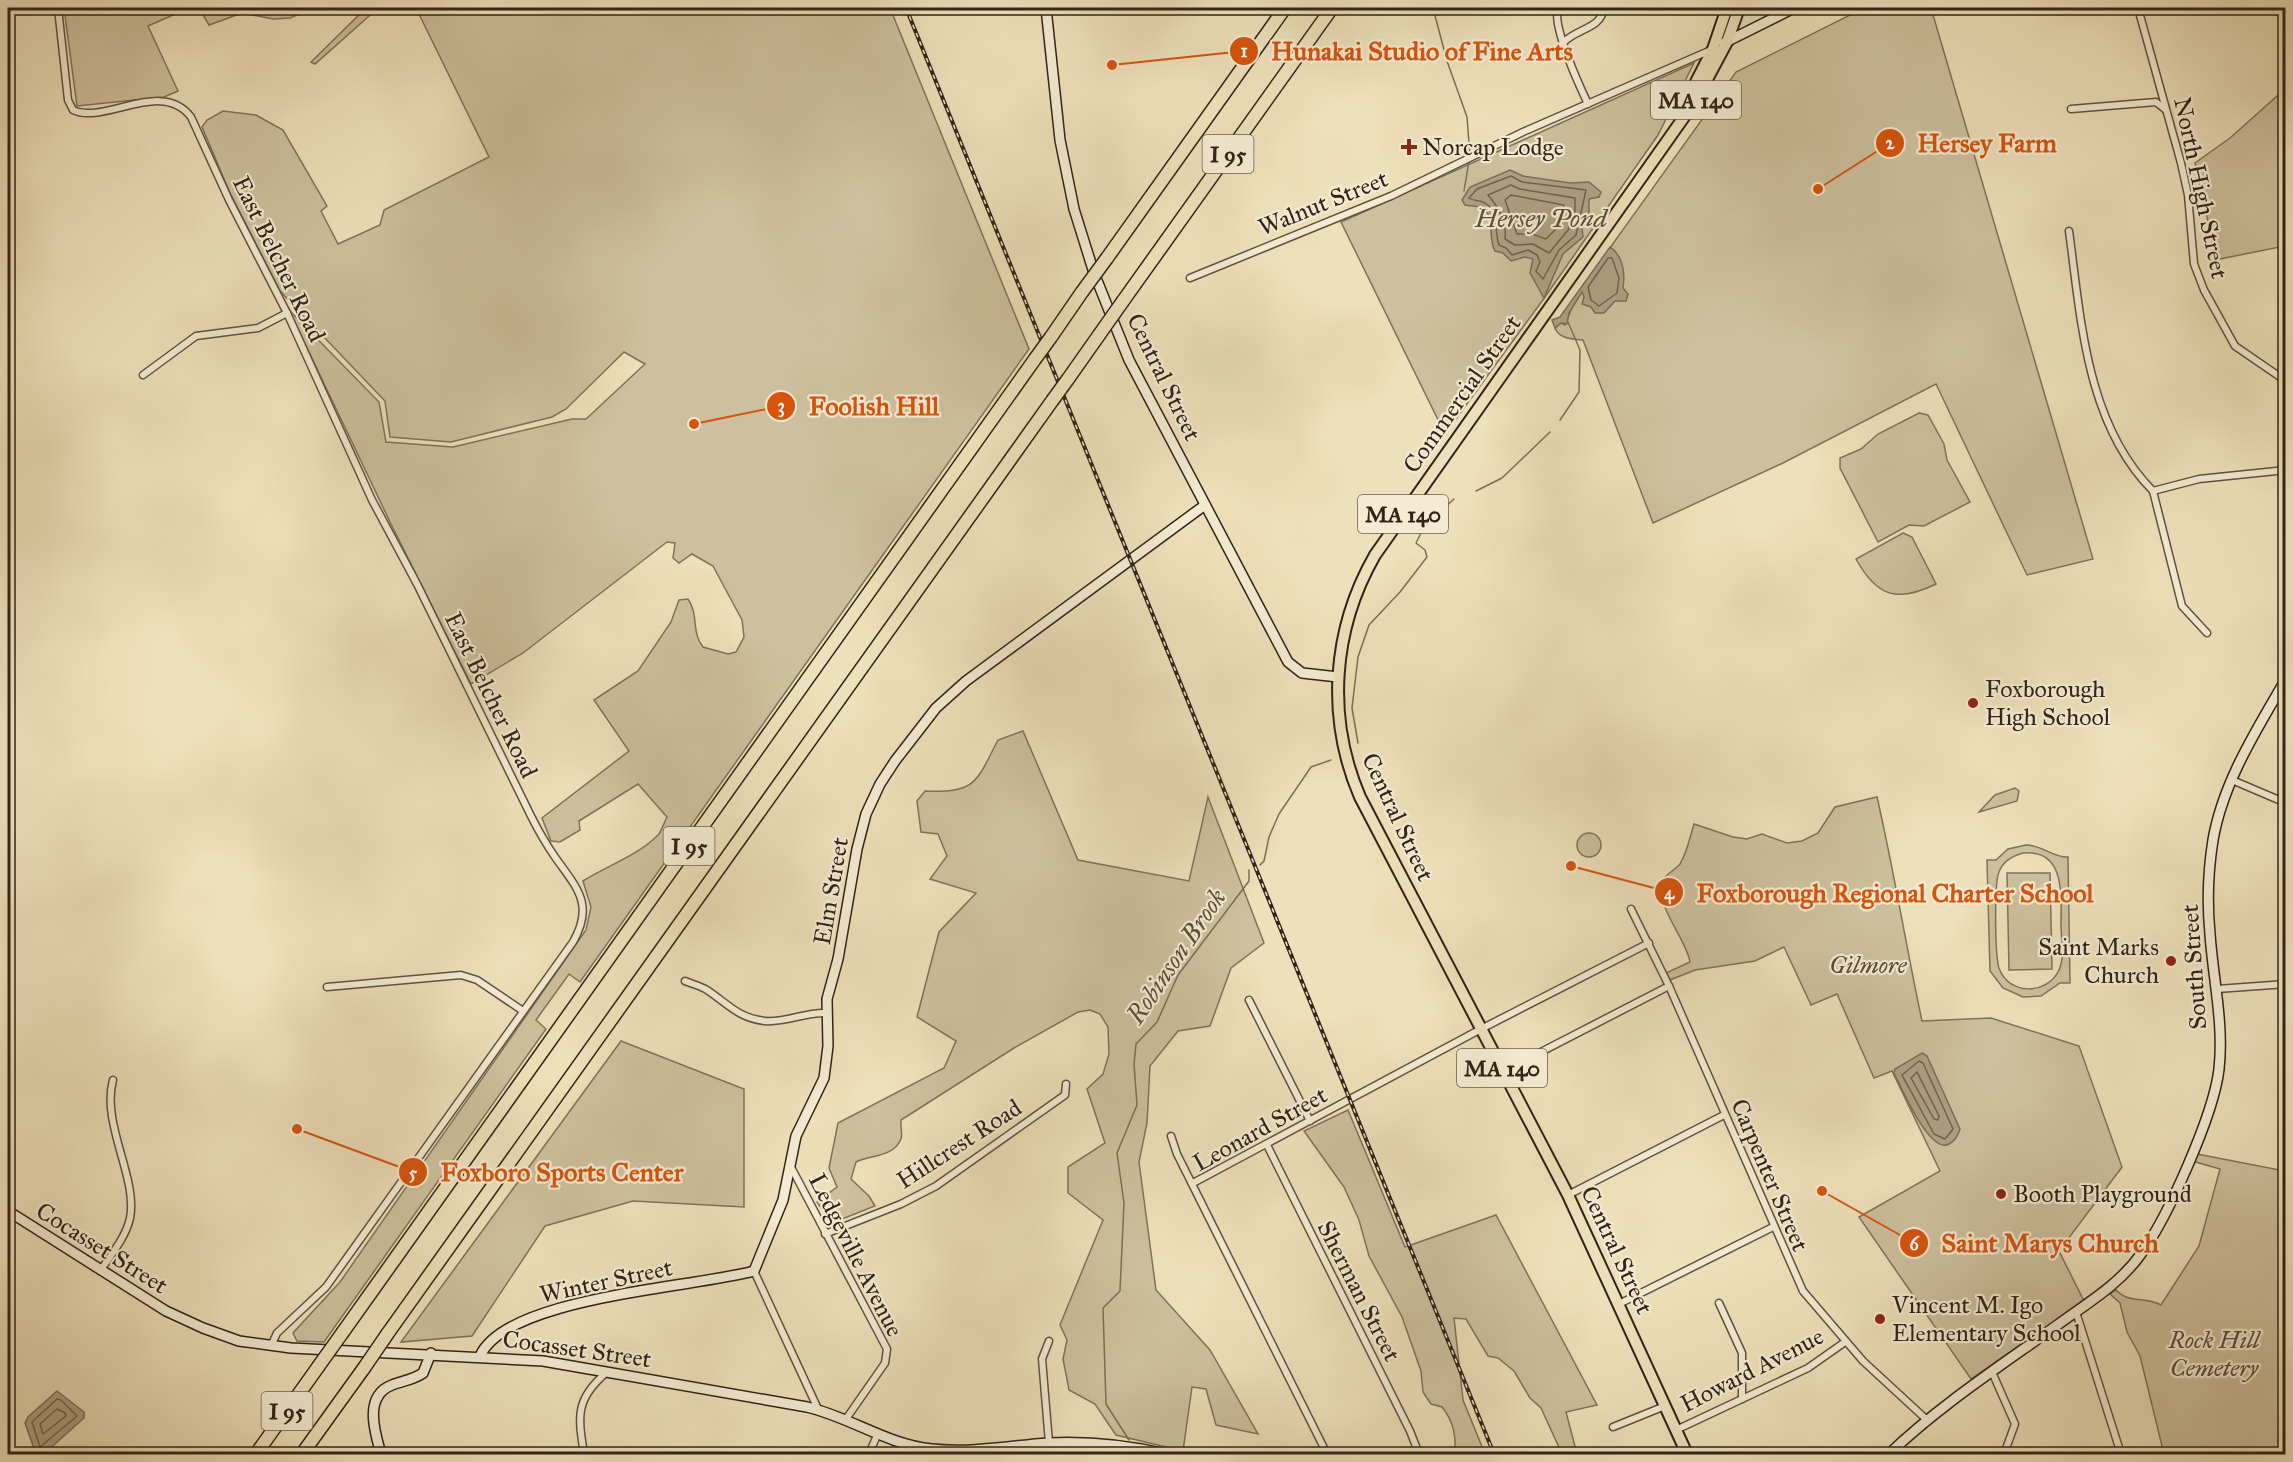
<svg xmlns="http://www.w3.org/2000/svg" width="2293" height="1462" viewBox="0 0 2293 1462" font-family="'IM FELL Great Primer',serif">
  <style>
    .green { fill: #cec09e; stroke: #80725b; stroke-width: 1.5; fill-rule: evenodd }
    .water { fill: #aea083; stroke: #7c6e58; stroke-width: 1.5 }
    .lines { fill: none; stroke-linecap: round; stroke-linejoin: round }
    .shore { stroke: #70624e; stroke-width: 1.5 }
    .stream { stroke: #7c6e58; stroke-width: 1.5 }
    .street-casing { stroke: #615240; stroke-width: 9 }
    .secondary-casing { stroke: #322318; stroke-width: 12 }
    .primary-casing { stroke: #322318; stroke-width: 14 }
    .highway-casing { stroke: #322318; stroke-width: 15 }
    .street { stroke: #f4ebd2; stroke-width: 6 }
    .secondary { stroke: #f4ebd2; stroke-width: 9 }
    .primary { stroke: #eee0ba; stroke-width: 10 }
    .highway { stroke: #eee0ba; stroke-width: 12 }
    .rail-casing { stroke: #322318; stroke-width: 4 }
    .rail { stroke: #f4ebd2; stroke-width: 1.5; stroke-dasharray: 4.5; stroke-linecap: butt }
    .highway-bridge-casing { stroke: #322318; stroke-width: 15; stroke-linecap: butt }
    .highway-bridge { stroke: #eee0ba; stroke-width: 12 }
    .poi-dot { fill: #8f2418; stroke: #f4ebd2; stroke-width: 2 }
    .labels { text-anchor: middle; stroke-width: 4.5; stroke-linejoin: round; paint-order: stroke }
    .shield { fill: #f4ebd2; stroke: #6c5f50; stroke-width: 1.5 }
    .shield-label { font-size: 22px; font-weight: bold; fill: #322318 }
    .poi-label { font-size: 24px; fill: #322318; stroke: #f4ebd2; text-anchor: start }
    .street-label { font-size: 24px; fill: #322318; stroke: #f4ebd2 }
    .park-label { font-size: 24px; font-style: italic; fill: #594a3a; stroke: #f4ebd2 }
    .water-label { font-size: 26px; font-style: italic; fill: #5d4f3d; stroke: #f4ebd2 }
    .leader { fill: none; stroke: #d6540d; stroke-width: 2 }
    .callout-dot { fill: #d6540d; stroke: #f4ebd2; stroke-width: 2 }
    .mark-label { font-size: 18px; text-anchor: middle; font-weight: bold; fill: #fff }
    .callout-label { font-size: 26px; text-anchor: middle; font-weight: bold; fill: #d6540d; stroke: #f4ebd2; stroke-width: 4.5; stroke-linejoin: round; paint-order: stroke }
  </style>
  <rect width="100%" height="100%" fill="#eee0ba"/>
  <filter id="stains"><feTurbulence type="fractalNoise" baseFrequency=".00333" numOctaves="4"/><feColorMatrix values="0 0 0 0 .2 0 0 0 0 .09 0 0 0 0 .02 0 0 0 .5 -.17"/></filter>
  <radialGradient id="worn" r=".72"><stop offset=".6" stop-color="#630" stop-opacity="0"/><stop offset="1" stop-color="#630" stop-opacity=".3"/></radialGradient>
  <g class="green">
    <path d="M64,8H189L148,26L178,91L164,97L77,106Z"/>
    <path d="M199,8H313L290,18L273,19L242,13L209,25Z"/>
    <path d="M362,8H378L315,64L311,62L364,10Z"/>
    <path d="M416,8H890L1029,349L580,982L569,974L536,1020L546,1029L324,1342L297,1341L293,1333L340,1282L586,930L591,907L583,881C608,865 638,856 659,834C662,829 664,823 667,817L638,784L579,821L580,830L560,842L551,841L542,818L629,751L594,700L638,671L671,622L679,600L688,599C699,615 691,632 703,647L728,654L736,652L744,637L742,620L713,566L692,554L679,563L673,558L675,543L667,542L523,653L471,684L391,524L289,310L379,402L386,442L453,447L572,419H586L645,364L624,352L566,409L552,417L451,442L390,437L385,401L280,291L230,193L202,127L207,120L223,111L256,115L283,130L327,206L321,211L338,244L380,225L384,210L489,157Z"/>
    <path d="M1864,8H1931L2093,559L2027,575L1936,384L1783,463L1653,523L1583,340C1572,339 1559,339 1555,328L1561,323L1565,325L1571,310L1569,305L1736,72Z"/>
    <path d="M1694,63L1658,135L1545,297L1445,434L1341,222Z"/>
    <path d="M2285,89V246L2220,259L2216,257L2195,163L2230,138Z"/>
    <path d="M1919,413L1928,415L1944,444L1947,460L1970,502L1924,526L1909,525L1878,542L1840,468V458L1861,449L1878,434Z"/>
    <path d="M1903,533L1912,537L1936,584C1897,603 1877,597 1856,559Z"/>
    <path d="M1023,731L1078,860L1189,881L1208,797L1264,943L1231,968L1210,1026L1178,1031L1150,1066L1147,1123L1139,1162L1156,1290L1210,1350L1258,1434L1216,1425L1206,1389L1192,1387L1183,1451L1116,1435L1095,1404L1069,1390L1063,1359L1067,1340L1060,1325L1103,1220L1068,1193V1167L1105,1143L1087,1089L1103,1074L1109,1054L1108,1027L1100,1014L1090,1010L1078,1012L1014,1048L901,1120C900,1126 903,1134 901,1139C894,1157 870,1155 856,1162L851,1179L869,1196L875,1206L832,1223L817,1202L837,1187L829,1168L838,1123L944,1068L956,1041L917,1017L939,932L976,893L930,879L947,856L938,834L921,832L917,801L925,791C977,793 976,782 998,740Z"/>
    <path d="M2015,788L2019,791L2017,801L1979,812L1995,795Z"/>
    <path d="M1877,797C1894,871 1906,946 1922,1021L1991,1018L2079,1046L2122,1167L2059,1251L2084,1301L1971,1379L1859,1217L1940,1171L1892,1071L1874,1078L1837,994L1811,1005L1784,947L1755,961L1695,970L1670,980L1666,973L1690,962C1686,938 1653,904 1663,880C1666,874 1675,870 1680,864C1687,853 1690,837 1694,824L1733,837L1747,839L1762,834L1787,843L1802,841L1818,833L1835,807Z"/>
    <circle cx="1589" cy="845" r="12"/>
    <path d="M2026,845C2043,845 2053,858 2068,857L2070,983H2060L2041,996L2023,997L2003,988L1990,971L1987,860H1996L2008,849ZM2023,853C2066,849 2061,896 2061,925C2061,938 2065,957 2059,970C2047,996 2008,995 1999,968C1995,955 1994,883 1999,872C2003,861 2012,856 2023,853Z"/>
    <path d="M2007,873H2050L2052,969L2009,970Z"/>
    <path d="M621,1041L744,1089V1207L633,1201L545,1226L472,1336L401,1342Z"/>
    <path d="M1348,1110L1405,1247L1496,1215L1597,1405L1566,1412L1577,1454H1562L1541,1408L1530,1398L1514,1371L1498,1358L1488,1356L1466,1319L1454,1318L1463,1400L1485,1454H1455C1456,1436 1454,1422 1442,1407L1431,1404L1423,1392L1421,1371L1402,1317L1369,1256L1359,1220L1344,1187L1304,1131Z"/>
    <path d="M2197,1154L2285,1171V1454H2164L2140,1356L2127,1332L2120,1303L2110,1294L2116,1290C2129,1304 2145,1296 2161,1305L2199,1246L2220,1169L2192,1161Z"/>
  </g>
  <g class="water">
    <path d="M1510,170L1523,176L1570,183L1589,182L1601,192L1599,197L1589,199V214L1582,228L1583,237L1563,254L1544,298L1530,273L1533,259L1525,257L1511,261L1503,253L1495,251C1487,239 1497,215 1480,207C1476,206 1470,206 1465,205L1462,200L1470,187Z"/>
    <path d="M1610,247C1624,256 1625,275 1623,288L1628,294L1626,301H1615L1604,313H1595L1591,307L1582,304L1584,297L1582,292L1569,313L1567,324L1561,323L1555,328L1552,320L1560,317Z"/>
    <path d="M1922,1053L1927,1056L1960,1129C1958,1136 1955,1141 1949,1144C1930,1155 1901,1087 1894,1073L1895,1069Z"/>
    <path d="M57,1391L84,1412V1418L48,1450L36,1454L25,1423L28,1417Z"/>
  </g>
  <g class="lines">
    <g class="shore">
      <path d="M1511,176L1522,182L1586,190L1576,235L1559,250L1543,279L1536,271L1540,262L1537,255L1528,250L1512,255L1506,248L1499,245C1494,232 1500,210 1483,202C1478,200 1473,201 1469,198L1477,189Z"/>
      <path d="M1511,185L1520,189L1575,198V211L1568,230L1549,253L1533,244L1515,245L1505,239C1507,221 1499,208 1488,195Z"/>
      <path d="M1511,195L1564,205L1559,226L1546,239L1532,234H1517L1505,200Z"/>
      <path d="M1608,258H1612L1619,278L1617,293L1599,306L1591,300L1588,287Z"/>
      <path d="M1919,1061L1923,1063L1953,1129L1945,1139L1934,1134L1902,1075Z"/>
      <path d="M1917,1072L1939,1116L1938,1120L1934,1119L1911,1078Z"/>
      <path d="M57,1399L61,1400L77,1416L40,1447L32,1422Z"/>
      <path d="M57,1409L65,1413L66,1416L43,1434L40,1424Z"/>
    </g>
    <g class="stream">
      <path d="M1433,8L1447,61L1467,117L1470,156"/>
      <path d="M1464,191L1469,161"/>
      <path d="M1560,420L1579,392L1580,350L1568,322"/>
      <path d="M1476,491L1502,478L1550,432"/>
      <path d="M1358,743L1352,708L1358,657L1369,625L1400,592L1427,557L1425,550L1416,543L1425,525L1454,499"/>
      <path d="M1260,865L1264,861L1269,837L1279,814L1311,767L1331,760"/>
      <path d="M1129,1440L1106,1404L1103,1308L1120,1291L1124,1203L1117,1153L1137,1105L1134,1064L1136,1044L1157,1022L1178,975L1249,881V870"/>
    </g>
    <defs>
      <g id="street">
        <path d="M58,8L68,100L73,110C104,125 162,78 191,117L229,200L287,313L372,500L417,584L531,816C538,830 546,844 555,857C576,887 595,904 573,942L326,1287L277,1333L271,1346"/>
        <path d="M1558,8C1552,26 1579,85 1588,104"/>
        <path d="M2138,8L2181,163L2188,195L2194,264L2204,290L2235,346L2286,381"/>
        <path d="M1564,42C1576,29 1603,28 1603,8"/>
        <path d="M2071,109L2156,102L2166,110"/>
        <path d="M8,133L10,131"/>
        <path d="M2069,231C2081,319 2086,424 2153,491L2182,606L2207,633"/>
        <path d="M1190,278L1391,196L1523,132L1711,50"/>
        <path d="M143,375L196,336L258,328L287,313"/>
        <path d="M2153,491L2199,479L2286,470"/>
        <path d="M2232,780L2286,803"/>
        <path d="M1631,909L1669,986L1803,1291L1863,1361L1927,1420"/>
        <path d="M685,981C692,984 701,986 707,990C728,1004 738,1018 765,1021C785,1023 805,1012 826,1013"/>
        <path d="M327,987L461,975L477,980L523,1011"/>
        <path d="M2217,989L2286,984"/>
        <path d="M1249,1000L1310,1121"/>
        <path d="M1504,1071L1669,986"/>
        <path d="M1171,1136L1177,1154L1327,1454"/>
        <path d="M1267,1145L1410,1431L1419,1454"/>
        <path d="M791,1167L887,1349L885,1363L846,1419"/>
        <path d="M1193,1183L1481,1029L1649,943"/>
        <path d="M1568,1195L1724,1115"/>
        <path d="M825,1234L901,1204L936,1186L1065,1095L1066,1084"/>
        <path d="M100,1271C111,1255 126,1237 130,1218C138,1178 101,1124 113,1080"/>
        <path d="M754,1271L818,1409"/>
        <path d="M1719,1303L1742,1353V1399"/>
        <path d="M1619,1304L1773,1227"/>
        <path d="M2076,1312L2121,1454"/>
        <path d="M1992,1372L2015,1424L2004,1454"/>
        <path d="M1613,1427L1665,1406"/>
        <path d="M1676,1430L1808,1368L1845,1342"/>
        <path d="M1049,1443L1042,1359L1049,1341"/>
        <path d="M584,1454C578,1416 575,1399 607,1372"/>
        <path d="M869,1454L878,1433"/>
        <path d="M1814,1454L1819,1452L1824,1454"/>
      </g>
      <g id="secondary">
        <path d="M1046,8L1060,140L1074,209L1094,273L1129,360L1288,662L1302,673L1338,677"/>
        <path d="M2275,8L2286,15"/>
        <path d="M1724,43L1794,8"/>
        <path d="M8,1211L166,1311L203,1328L239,1341L291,1348L543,1361L807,1407C850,1417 888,1445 932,1449C970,1453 1010,1446 1047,1443C1087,1441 1127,1445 1166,1454"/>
        <path d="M480,1356C506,1297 692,1288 754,1271L783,1200L796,1136L824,1078L828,1046L827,999L838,959L857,849L866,814L880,784L895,761L936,708L966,681L1205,505"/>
        <path d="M381,1454C375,1433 363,1396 392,1385C402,1381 413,1380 423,1373L431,1353"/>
        <path d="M1889,1454C1939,1406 1999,1367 2056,1326C2086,1304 2119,1285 2141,1254C2168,1217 2214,1114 2219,1069C2224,1024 2213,978 2210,934C2207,903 2208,871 2213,840C2223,782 2257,729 2286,679"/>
      </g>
      <g id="primary">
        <path d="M1681,111L1713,49L1727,8"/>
        <path d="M1687,1454L1568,1195L1360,797C1326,718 1332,630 1375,555L1696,100L1727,42L1739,8"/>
      </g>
      <g id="highway">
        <path d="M1107,258L1285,8"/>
        <path d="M1123,301L1332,8"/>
        <path d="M1051,337L1082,292"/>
        <path d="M1068,379L1099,335"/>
        <path d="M343,1332L1035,359"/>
        <path d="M388,1333L1052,401"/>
        <path d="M256,1454L318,1367"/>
        <path d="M302,1454L364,1368"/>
      </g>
    </defs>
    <use href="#street" class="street-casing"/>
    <use href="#secondary" class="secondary-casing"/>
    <use href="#primary" class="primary-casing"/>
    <use href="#highway" class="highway-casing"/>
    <use href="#street" class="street"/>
    <use href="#secondary" class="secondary"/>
    <use href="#primary" class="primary"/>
    <use href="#highway" class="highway"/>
    <defs>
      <path id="rail" d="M906,8L1494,1454"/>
    </defs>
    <use href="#rail" class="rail-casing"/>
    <use href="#rail" class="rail"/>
    <defs>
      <g id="highway-bridge">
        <path d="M1082,292L1107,258"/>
        <path d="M1099,335L1123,301"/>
        <path d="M1035,359L1051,337"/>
        <path d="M1052,401L1068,379"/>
        <path d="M318,1367L343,1332"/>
        <path d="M364,1368L388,1333"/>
      </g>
    </defs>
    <use href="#highway-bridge" class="highway-bridge-casing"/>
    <use href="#highway-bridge" class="highway-bridge"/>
  </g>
  <g class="poi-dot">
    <path d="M1406 138h6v6h6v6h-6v6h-6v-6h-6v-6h6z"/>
    <circle cx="1973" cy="703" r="6"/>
    <circle cx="2171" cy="961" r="6"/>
    <circle cx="2001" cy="1194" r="6"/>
    <circle cx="1880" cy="1319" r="6"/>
  </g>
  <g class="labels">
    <g class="shield">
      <rect x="1651" y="81" width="90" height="38" rx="4.5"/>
      <rect x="1202.5" y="135" width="51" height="38" rx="4.5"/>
      <rect x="1358" y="495" width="90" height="38" rx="4.5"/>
      <rect x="663.5" y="827" width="51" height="38" rx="4.5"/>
      <rect x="1457" y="1049" width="90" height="38" rx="4.5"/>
      <rect x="261.5" y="1392" width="51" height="38" rx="4.5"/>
    </g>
    <g class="shield-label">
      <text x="1696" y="108">MA 140</text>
      <text x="1228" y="162">I 95</text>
      <text x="1403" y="522">MA 140</text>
      <text x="689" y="854">I 95</text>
      <text x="1502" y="1076">MA 140</text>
      <text x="287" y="1419">I 95</text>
    </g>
    <g class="poi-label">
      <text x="1422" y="155">Norcap Lodge</text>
      <text x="1985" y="697">Foxborough<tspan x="1985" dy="28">High School</tspan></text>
      <text x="2159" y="955" text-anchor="end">Saint Marks<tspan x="2159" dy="28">Church</tspan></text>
      <text x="2013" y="1202">Booth Playground</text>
      <text x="1892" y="1313">Vincent M. Igo<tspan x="1892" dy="28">Elementary School</tspan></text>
    </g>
    <g class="street-label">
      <text transform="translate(2201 188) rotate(78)" y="8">North High Street</text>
      <text transform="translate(1323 203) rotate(-22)" y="8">Walnut Street</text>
      <text transform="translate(279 259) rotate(64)" y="8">East Belcher Road</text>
      <text transform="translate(1164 377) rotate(64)" y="8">Central Street</text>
      <text transform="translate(1462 394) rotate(-55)" y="8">Commercial Street</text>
      <text transform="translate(491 695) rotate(64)" y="8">East Belcher Road</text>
      <text transform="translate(1398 817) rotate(65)" y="8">Central Street</text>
      <text transform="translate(831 891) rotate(-80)" y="8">Elm Street</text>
      <text transform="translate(2194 967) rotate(-94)" y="8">South Street</text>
      <text transform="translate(1260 1129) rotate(-29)" y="8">Leonard Street</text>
      <text transform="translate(959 1144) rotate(-33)" y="8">Hillcrest Road</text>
      <text transform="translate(1770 1175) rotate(67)" y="8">Carpenter Street</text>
      <text transform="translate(102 1248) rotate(32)" y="8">Cocasset Street</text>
      <text transform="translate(1617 1250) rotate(65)" y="8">Central Street</text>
      <text transform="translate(856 1255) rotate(63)" y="8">Ledgeville Avenue</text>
      <text transform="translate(606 1281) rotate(-12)" y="8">Winter Street</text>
      <text transform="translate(1359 1291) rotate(63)" y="8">Sherman Street</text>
      <text transform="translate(577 1349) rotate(8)" y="8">Cocasset Street</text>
      <text transform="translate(1752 1370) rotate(-27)" y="8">Howard Avenue</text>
    </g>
    <g class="park-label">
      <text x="1868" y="973">Gilmore</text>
      <text x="2214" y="1348">Rock Hill<tspan x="2214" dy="28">Cemetery</tspan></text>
    </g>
    <g class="water-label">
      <text x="1541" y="227">Hersey Pond</text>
      <text transform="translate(1176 956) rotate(-56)" y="9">Robinson Brook</text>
    </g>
  </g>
  <path class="leader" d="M1112 65L1244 51M1818 189L1890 143M694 424L781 406M1571 866L1669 892M297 1129L413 1172M1822 1191L1914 1243"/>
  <g class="callout-dot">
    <circle cx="1112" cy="65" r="6"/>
    <circle cx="1818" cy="189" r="6"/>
    <circle cx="694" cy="424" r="6"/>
    <circle cx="1571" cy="866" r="6"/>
    <circle cx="297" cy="1129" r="6"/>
    <circle cx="1822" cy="1191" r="6"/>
    <circle cx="1244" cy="51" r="15"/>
    <circle cx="1890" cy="143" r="15"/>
    <circle cx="781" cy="406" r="15"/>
    <circle cx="1669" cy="892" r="15"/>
    <circle cx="413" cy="1172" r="15"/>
    <circle cx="1914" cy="1243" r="15"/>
  </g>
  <g class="mark-label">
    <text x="1244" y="57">1</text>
    <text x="1890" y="149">2</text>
    <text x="781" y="412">3</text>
    <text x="1669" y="899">4</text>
    <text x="413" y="1179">5</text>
    <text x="1914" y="1250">6</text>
  </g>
  <g class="callout-label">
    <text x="1422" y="60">Hunakai Studio of Fine Arts</text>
    <text x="1987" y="152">Hersey Farm</text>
    <text x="874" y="415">Foolish Hill</text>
    <text x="1895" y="902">Foxborough Regional Charter School</text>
    <text x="562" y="1181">Foxboro Sports Center</text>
    <text x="2050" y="1252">Saint Marys Church</text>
  </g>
  <rect width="2293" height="1462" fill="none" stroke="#eee0ba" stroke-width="30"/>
  <rect x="9" y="9" width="2275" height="1444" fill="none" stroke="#322318" stroke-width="3"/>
  <rect x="15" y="15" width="2263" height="1432" fill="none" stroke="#322318" stroke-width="1.5"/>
  <rect width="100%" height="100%" filter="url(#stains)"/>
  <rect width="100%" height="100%" fill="url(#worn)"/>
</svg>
